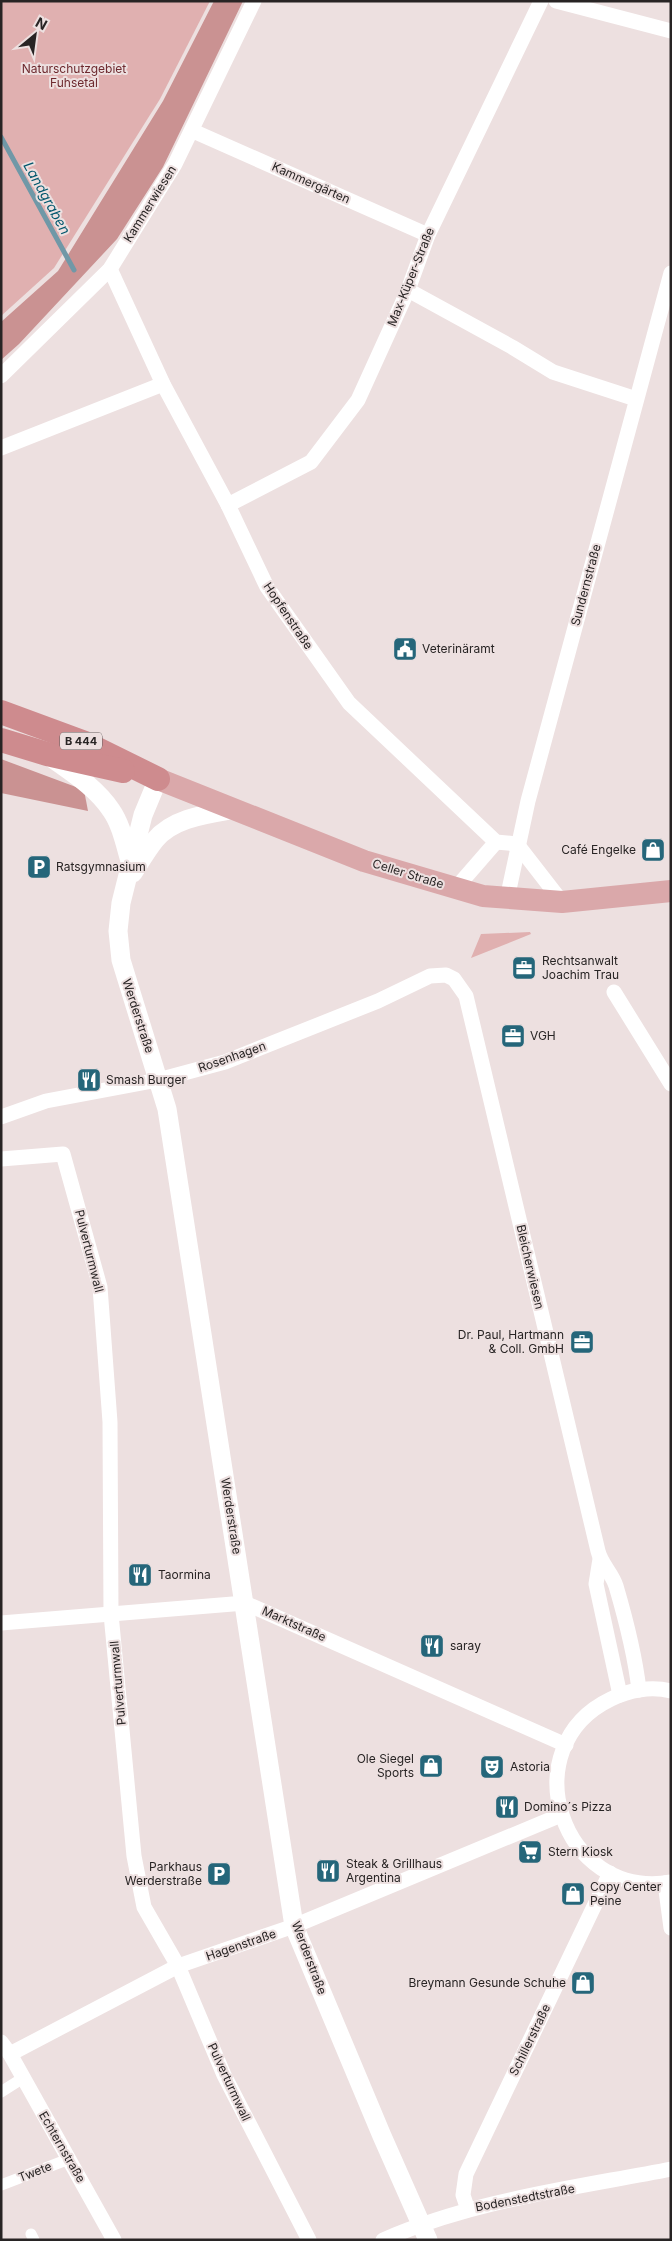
<svg xmlns="http://www.w3.org/2000/svg" width="672" height="2241" viewBox="0 0 672 2241" font-family="Inter,sans-serif">
  <style>
    .green { fill: #e0b0b0 }
    .forest { fill: #ca9292 }
    .lines { fill: none; stroke-linecap: round; stroke-linejoin: round }
    .stream { stroke: #7098a7; stroke-width: 5 }
    .pedestrian { stroke: #fff; stroke-width: 11 }
    .minor { stroke: #fff; stroke-width: 15 }
    .tertiary { stroke: #fff; stroke-width: 19 }
    .primary { stroke: #daa8aa; stroke-width: 22 }
    .trunk { stroke: #ce8b8e; stroke-width: 24 }
    .labels { text-anchor: middle; stroke-width: 4; stroke-linejoin: round; paint-order: stroke }
    .shield { fill: #ede0e0; stroke: #635c5c; stroke-width: 1 }
    .shield-label { font-size: 11px; font-weight: bold; fill: #282424 }
    .park-label { font-size: 12px; fill: #6e2a2f; stroke: #ede0e0 }
    .street-label { font-size: 12px; fill: #282424; stroke: #ede0e0 }
    .poi-label { font-size: 12px; fill: #282424; stroke: #ede0e0; text-anchor: start }
    .water-label { font-size: 14px; font-style: italic; fill: #02576d; stroke: #ede0e0 }
  </style>
  <rect width="100%" height="100%" fill="#ede0e0"/>
  <g class="green">
    <path d="M1,1H210L160,99L54,268L1,316Z"/>
    <path d="M530,932L531,934L471,958L481,934Z"/>
  </g>
  <g class="forest">
    <path d="M214,1H243L163,167L117,239L19,344L1,360V322L58,271L163,101Z"/>
    <path d="M1,759L84,790L88,811L1,793Z"/>
  </g>
  <g class="lines">
    <path class="stream" d="M1,137L74,270"/>
    <g class="pedestrian">
      <path d="M1,2092L23,2078"/>
      <path d="M1,2185L69,2159"/>
      <path d="M31,2234L34,2240"/>
    </g>
    <g class="minor">
      <path d="M556,1L671,31"/>
      <path d="M193,131L428,235"/>
      <path d="M110,269L163,384L228,505L267,587L349,703L496,842L517,844"/>
      <path d="M408,290L512,347L553,372L636,399"/>
      <path d="M1,376L110,269L175,164L254,1"/>
      <path d="M1,448L163,384"/>
      <path d="M228,505L311,462L358,400L408,290L428,235L541,1"/>
      <path d="M517,844L562,902"/>
      <path d="M456,888L496,842"/>
      <path d="M507,899L528,801L671,273"/>
      <path d="M614,992L671,1084"/>
      <path d="M1,1117L46,1101L158,1080L225,1062L378,1001L430,976L446,975L454,979L466,996L598,1551C601,1564 612,1573 616,1586C626,1620 635,1655 639,1690"/>
      <path d="M1,1159L63,1154L100,1287L110,1422L111,1614L134,1856L144,1907L178,1966L224,2075L309,2240"/>
      <path d="M600,1559L596,1584L620,1695"/>
      <path d="M1,1623L245,1603L566,1745"/>
      <path d="M671,1691C651,1686 629,1690 611,1699C511,1747 561,1901 671,1882"/>
      <path d="M665,1883L671,1928"/>
      <path d="M1,2042L10,2054L114,2240"/>
      <path d="M10,2054L178,1966L294,1926L561,1815"/>
      <path d="M468,2210L463,2195L466,2174L610,1873"/>
      <path d="M383,2240C474,2200 574,2188 671,2169"/>
    </g>
    <g class="tertiary">
      <path d="M49,756C71,772 96,787 111,810C121,824 125,844 130,861"/>
      <path d="M158,779L143,815L121,903L118,931L121,960L167,1109L294,1926L382,2136L428,2240"/>
      <path d="M133,873C140,862 147,850 155,840C174,817 209,814 236,809"/>
    </g>
    <path class="primary" d="M158,779L364,861L483,896L562,902L671,891"/>
    <g class="trunk">
      <path d="M1,712L85,743L158,779"/>
      <path d="M1,740L47,754L123,771"/>
    </g>
  </g>
  <defs>
    <symbol id="civic-square" viewBox="-11 -11 22 22"><rect x="-9" y="-9" width="18" height="18" rx="4" fill="#25667a" stroke="#ede0e0"/><path d="M-.6-6.5H3V-4.5H.6V-3L4-1V1h2V6H-6V1h2V-1L-.6-3ZM-1.2 2.5V6h2.4V2.5Z" fill="#fff"/></symbol>
    <symbol id="shop-square" viewBox="-11 -11 22 22"><rect x="-9" y="-9" width="18" height="18" rx="4" fill="#25667a" stroke="#ede0e0"/><path d="M-5-2.5h2.3a2.7 3.5 0 0 1 5.4 0H5L5.5 6h-11ZM-1.5-2.5h3a1.5 2.3 0 0 0-3 0Z" fill="#fff"/></symbol>
    <symbol id="parking-square" viewBox="-11 -11 22 22"><rect x="-9" y="-9" width="18" height="18" rx="4" fill="#25667a" stroke="#ede0e0"/><path d="M-3.5-5.5H1a3.5 3.5 0 0 1 0 7H-1V5.5H-3.5ZM-1-3.4V-.6H.8a1.4 1.4 0 0 0 0-2.8Z" fill="#fff"/></symbol>
    <symbol id="office-square" viewBox="-11 -11 22 22"><rect x="-9" y="-9" width="18" height="18" rx="4" fill="#25667a" stroke="#ede0e0"/><path d="M-6-3h4V-5.5h4V-3h4V5H-6ZM-1-4.5V-3h2v-1.5ZM-6 0V1H6V0Z" fill="#fff"/></symbol>
    <symbol id="restaurant-square" viewBox="-11 -11 22 22"><rect x="-9" y="-9" width="18" height="18" rx="4" fill="#25667a" stroke="#ede0e0"/><path d="M-5-6h1v4h1v-4h1v4h1v-4h1v5L-1.5 .5V6h-2V.5L-5-1ZM5-6V6H3V1.5H1.5Q1.5-4 5-6Z" fill="#fff"/></symbol>
    <symbol id="theatre-square" viewBox="-11 -11 22 22"><rect x="-9" y="-9" width="18" height="18" rx="4" fill="#25667a" stroke="#ede0e0"/><path d="M-5-5.5Q0-4 5-5.5V0Q5 5 0 6Q-5 5-5 0ZM-3.3-2.5H-1v1.5H-3.3ZM1-2.5H3.3v1.5H1ZM-2.8 1Q0 5.5 2.8 1Z" fill="#fff"/></symbol>
    <symbol id="supermarket-square" viewBox="-11 -11 22 22"><rect x="-9" y="-9" width="18" height="18" rx="4" fill="#25667a" stroke="#ede0e0"/><path d="M-6-5.5h2.5l.6 2H6L4.5 2H-2.5L-4.4-4H-6ZM-1.5 3.2a1.3 1.3 0 1 0 .1 0ZM3 3.2a1.3 1.3 0 1 0 .1 0Z" fill="#fff"/></symbol>
  </defs>
  <g fill-rule="evenodd">
    <use href="#civic-square" x="391" y="635" width="28" height="28"/>
    <use href="#shop-square" x="639" y="836" width="28" height="28"/>
    <use href="#parking-square" x="25" y="853" width="28" height="28"/>
    <use href="#office-square" x="510" y="954" width="28" height="28"/>
    <use href="#office-square" x="499" y="1022" width="28" height="28"/>
    <use href="#restaurant-square" x="75" y="1066" width="28" height="28"/>
    <use href="#office-square" x="568" y="1328" width="28" height="28"/>
    <use href="#restaurant-square" x="126" y="1561" width="28" height="28"/>
    <use href="#restaurant-square" x="418" y="1632" width="28" height="28"/>
    <use href="#shop-square" x="417" y="1752" width="28" height="28"/>
    <use href="#theatre-square" x="478" y="1753" width="28" height="28"/>
    <use href="#restaurant-square" x="493" y="1793" width="28" height="28"/>
    <use href="#supermarket-square" x="516" y="1838" width="28" height="28"/>
    <use href="#restaurant-square" x="314" y="1857" width="28" height="28"/>
    <use href="#parking-square" x="205" y="1860" width="28" height="28"/>
    <use href="#shop-square" x="559" y="1880" width="28" height="28"/>
    <use href="#shop-square" x="569" y="1969" width="28" height="28"/>
  </g>
  <g class="labels">
    <rect class="shield" x="60" y="732.5" width="42" height="17" rx="4"/>
    <g class="shield-label">
      <text x="81" y="745">B 444</text>
    </g>
    <g class="park-label">
      <text x="74" y="73">Naturschutzgebiet<tspan x="74" dy="14">Fuhsetal</tspan></text>
    </g>
    <g class="street-label">
      <text transform="translate(311 183) rotate(24)" y="4">Kammergärten</text>
      <text transform="translate(150 204) rotate(-58)" y="4">Kammerwiesen</text>
      <text transform="translate(411 277) rotate(-68)" y="4">Max-Küper-Straße</text>
      <text transform="translate(586 585) rotate(-75)" y="4">Sundernstraße</text>
      <text transform="translate(288 616) rotate(56)" y="4">Hopfenstraße</text>
      <text transform="translate(408 874) rotate(17)" y="4">Celler Straße</text>
      <text transform="translate(138 1016) rotate(72)" y="4">Werderstraße</text>
      <text transform="translate(232 1057) rotate(-19)" y="4">Rosenhagen</text>
      <text transform="translate(89 1251) rotate(76)" y="4">Pulverturmwall</text>
      <text transform="translate(530 1267) rotate(77)" y="4">Bleicherwiesen</text>
      <text transform="translate(231 1516) rotate(81)" y="4">Werderstraße</text>
      <text transform="translate(294 1624) rotate(24)" y="4">Marktstraße</text>
      <text transform="translate(118 1683) rotate(-95)" y="4">Pulverturmwall</text>
      <text transform="translate(241 1945) rotate(-19)" y="4">Hagenstraße</text>
      <text transform="translate(309 1958) rotate(69)" y="4">Werderstraße</text>
      <text transform="translate(530 2040) rotate(-64)" y="4">Schillerstraße</text>
      <text transform="translate(229 2082) rotate(65)" y="4">Pulverturmwall</text>
      <text transform="translate(62 2147) rotate(60)" y="4">Echternstraße</text>
      <text transform="translate(35 2172) rotate(-21)" y="4">Twete</text>
      <text transform="translate(525 2198) rotate(-11)" y="4">Bodenstedtstraße</text>
    </g>
    <g class="poi-label">
      <text x="422" y="653">Veterinäramt</text>
      <text x="636" y="854" text-anchor="end">Café Engelke</text>
      <text x="56" y="871">Ratsgymnasium</text>
      <text x="542" y="965">Rechtsanwalt<tspan x="542" dy="14">Joachim Trau</tspan></text>
      <text x="530" y="1040">VGH</text>
      <text x="106" y="1084">Smash Burger</text>
      <text x="564" y="1339" text-anchor="end">Dr. Paul, Hartmann<tspan x="564" dy="14">&amp; Coll. GmbH</tspan></text>
      <text x="158" y="1579">Taormina</text>
      <text x="450" y="1650">saray</text>
      <text x="414" y="1763" text-anchor="end">Ole Siegel<tspan x="414" dy="14">Sports</tspan></text>
      <text x="510" y="1771">Astoria</text>
      <text x="524" y="1811">Domino´s Pizza</text>
      <text x="548" y="1856">Stern Kiosk</text>
      <text x="346" y="1868">Steak &amp; Grillhaus<tspan x="346" dy="14">Argentina</tspan></text>
      <text x="202" y="1871" text-anchor="end">Parkhaus<tspan x="202" dy="14">Werderstraße</tspan></text>
      <text x="590" y="1891">Copy Center<tspan x="590" dy="14">Peine</tspan></text>
      <text x="566" y="1987" text-anchor="end">Breymann Gesunde Schuhe</text>
    </g>
    <g class="water-label">
      <text transform="translate(47 198) rotate(61)" y="5">Landgraben</text>
    </g>
  </g>
  <rect width="672" height="2241" fill="none" stroke="#282424" stroke-width="5"/>
  <g transform="translate(35 35) rotate(29)" stroke="#ede0e0" stroke-width="4" paint-order="stroke">
  <path d="M0-4L9 19L0 12L-9 19Z" fill="#282424"/>
  <text y="-8" font-size="14" font-weight="bold" text-anchor="middle" fill="#282424">N</text>
  </g>
</svg>
